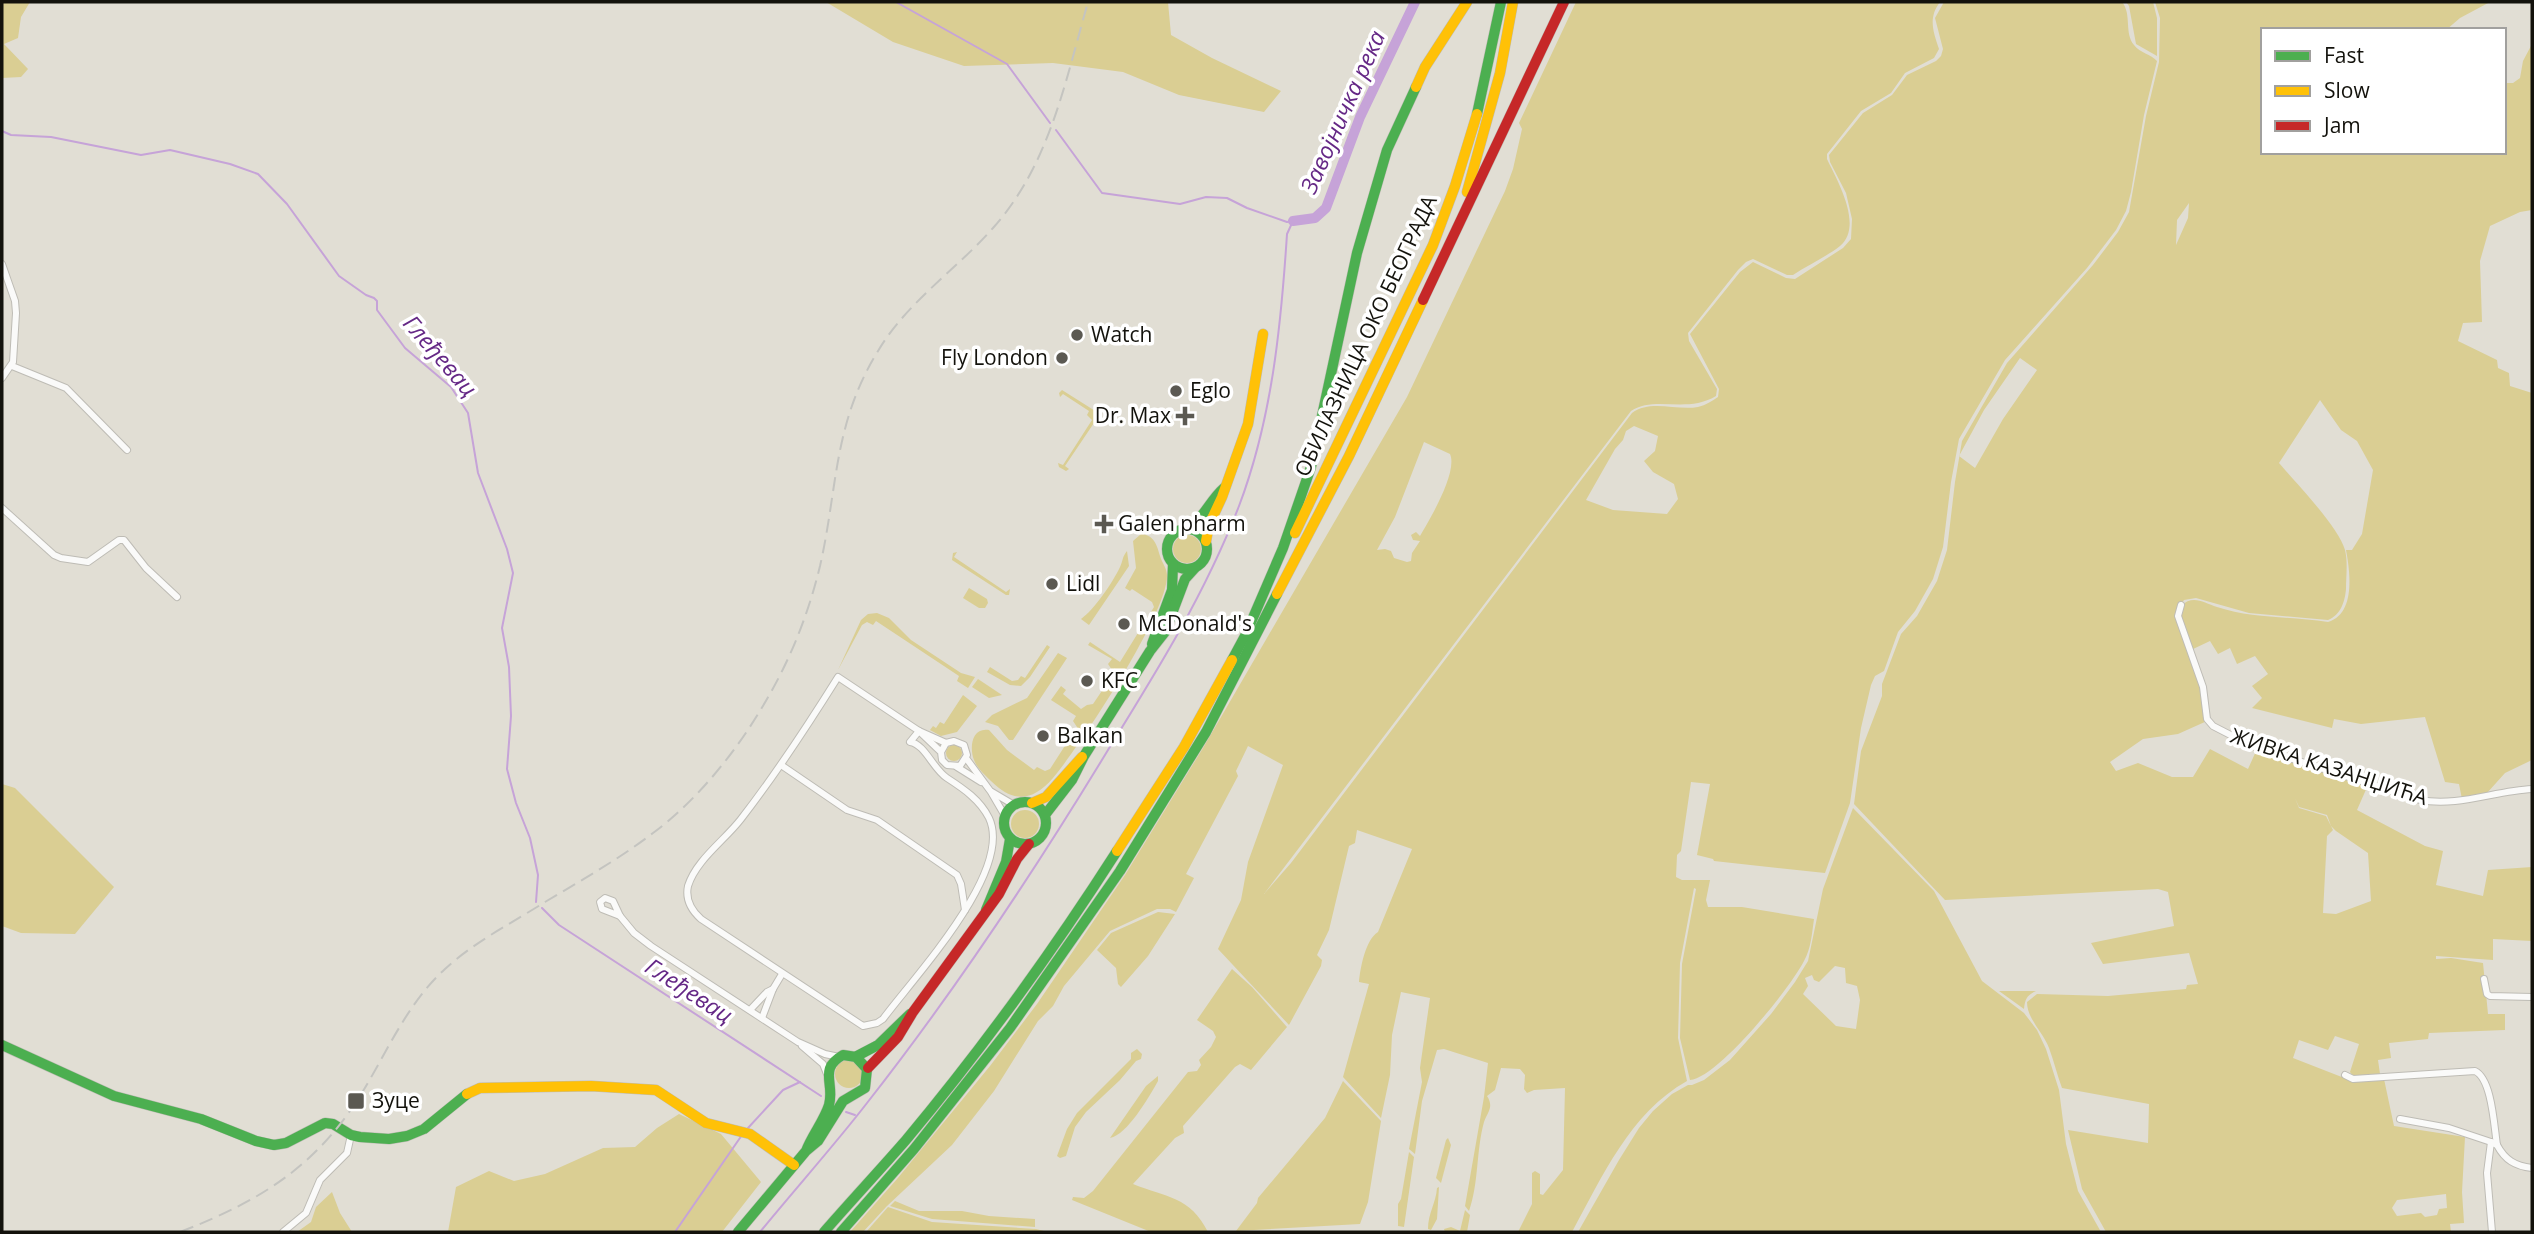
<svg xmlns="http://www.w3.org/2000/svg" width="2534" height="1234" viewBox="0 0 2534 1234" font-family="'Open Sans',sans-serif">
  <style>
    .green { fill: #dace93; fill-rule: evenodd }
    .lines { fill: none; stroke-linecap: round; stroke-linejoin: round }
    .stream { stroke: #c6a3d8; stroke-width: 2 }
    .river { stroke: #c6a3d8; stroke-width: 10 }
    .street-casing { stroke: #bebcb5; stroke-width: 8 }
    .fast-casing { stroke: #bebcb5; stroke-width: 11 }
    .slow-casing { stroke: #bebcb5; stroke-width: 11 }
    .jam-casing { stroke: #bebcb5; stroke-width: 11 }
    .street { stroke: #fafaf9; stroke-width: 6 }
    .fast { stroke: #4caf50; stroke-width: 10 }
    .slow { stroke: #ffc107; stroke-width: 10 }
    .jam { stroke: #c62828; stroke-width: 10 }
    .rail { stroke: #c4c4c0; stroke-width: 2; stroke-dasharray: 14 7; stroke-linecap: butt }
    .poi-dot { fill: #5b5952; stroke: #fff; stroke-width: 2.5 }
    .labels { text-anchor: middle; stroke-width: 7; stroke-linejoin: round; paint-order: stroke }
    .poi-label { font-size: 21px; fill: #13120c; stroke: #fff; text-anchor: start }
    .street-label { font-size: 21px; fill: #13120c; stroke: #fff }
    .water-label { font-size: 23px; font-style: italic; fill: #652886; stroke: #fff }
  </style>
  <rect width="100%" height="100%" fill="#e1ded4"/>
  <g class="green">
    <path d="M2,2H30L21,17L18,38L4,44L28,69L21,77L2,78Z"/>
    <path d="M826,2H1168L1171,35L1212,58L1281,91L1264,112L1179,95L1123,72L1053,63L964,66L893,42Z"/>
    <path d="M1576,2H1940C1928,18 1933,31 1939,49L1934,58L1905,73L1891,93L1861,111L1827,154V159C1837,180 1864,226 1840,246C1826,257 1808,265 1793,275H1787L1753,259L1746,262L1738,270L1688,333L1689,341L1717,389L1716,396C1686,414 1655,395 1631,411L1264,894L1291,863L1632,413C1651,399 1676,411 1698,407C1706,405 1712,401 1718,397L1719,389L1690,334L1740,272L1753,262L1786,278L1795,279L1843,248L1851,239L1852,219L1846,193L1830,162L1829,155L1863,113L1892,95L1907,75L1936,61L1941,56L1943,49L1935,18L1944,2H2122C2132,14 2124,33 2134,45C2140,53 2151,54 2157,61L2144,115L2131,192L2126,211L2116,230L2087,268L2005,360L1959,439L1951,482L1943,547L1933,579L1915,611L1898,632L1884,671L1875,676L1871,685L1861,728L1850,803L1825,873L1714,861L1713,859L1697,855L1710,784L1691,782L1681,851L1677,855L1676,877L1682,880H1710L1706,900L1708,907H1742L1814,919C1812,933 1811,949 1804,961C1791,987 1718,1078 1690,1080L1680,1038L1682,964L1696,889L1694,888L1680,963L1678,1038L1687,1081C1630,1113 1602,1177 1572,1232H1518L1532,1204V1173L1535,1171L1540,1174V1194L1543,1195L1563,1170L1565,1088L1534,1090L1527,1093L1524,1089L1525,1075L1520,1069L1501,1068L1495,1090L1487,1096C1494,1107 1488,1111 1484,1122C1476,1151 1479,1183 1469,1211L1465,1206L1484,1097L1488,1063L1444,1049L1437,1050L1422,1101L1415,1154L1409,1149L1422,1082L1420,1068L1430,998L1401,992L1392,1035L1390,1075L1381,1118L1343,1077L1369,984L1359,982C1360,970 1365,940 1378,932L1412,849L1357,830L1355,843L1349,846L1329,930L1317,955L1322,960L1321,966L1289,1025L1218,949L1241,900L1248,862L1283,765L1248,746L1236,771L1238,776L1186,874L1194,878L1176,912L1170,909H1157L1110,931L1064,986L1053,1006L1038,1021L994,1091L952,1145L887,1206L863,1232H850L897,1179L990,1066L1037,1004L1125,875L1203,748L1407,397L1505,191L1513,169L1522,129L1519,123ZM1634,426L1658,436L1655,451L1644,461L1653,472L1674,484L1678,499L1667,514L1613,510L1586,500L1615,449L1623,440L1626,431ZM1424,442L1450,454C1458,472 1430,519 1420,536L1416,532L1411,535L1413,540L1420,541L1412,553L1411,561L1407,562L1394,558L1391,551L1385,549L1377,550L1395,517Z"/>
    <path d="M2126,2H2153L2157,18V56L2136,44L2129,6Z"/>
    <path d="M2155,2H2490L2460,18L2446,30H2263V152H2504V83H2513L2520,78L2523,61L2532,44V210L2520,212L2490,226L2480,261L2482,322L2463,323L2458,341L2497,360L2498,368L2509,373L2510,386L2532,393V760L2505,773L2487,793L2462,799L2459,784L2445,782L2425,717L2361,724L2334,719L2332,728L2252,708L2262,698L2252,686L2268,674L2255,656L2237,664L2230,648L2218,654L2210,641L2191,650L2179,615L2181,606C2193,594 2204,603 2217,607C2253,619 2291,616 2328,622C2356,614 2350,571 2346,550H2352L2362,534L2373,470L2357,441L2341,430L2320,400L2279,463C2296,483 2338,526 2345,550C2348,562 2346,577 2346,589C2345,601 2341,615 2328,620L2249,613L2196,598L2184,600L2177,610L2201,688L2207,721L2178,734L2143,739L2110,762L2116,771L2138,763L2172,777H2193L2210,749L2248,769L2257,749L2368,785L2357,810L2425,846L2443,851L2436,885L2483,896L2488,870L2532,867V941L2493,939V960L2436,956V959L2451,958L2483,963L2488,1014H2505V1030L2429,1033L2428,1039L2389,1043L2391,1058L2378,1060L2380,1074L2353,1076L2350,1072L2359,1044L2335,1036L2328,1050L2299,1040L2293,1058L2352,1081L2384,1079L2394,1126L2465,1137L2462,1192L2464,1223L2450,1224L2451,1232H2106L2082,1189L2068,1130L2148,1143L2149,1104L2062,1088C2057,1075 2054,1061 2049,1048C2043,1032 2027,1019 2027,1002L2037,994L2108,996L2186,989L2187,985L2198,984L2189,953L2103,964L2091,943L2174,926L2168,892L2158,889L1945,900L1854,804L1861,751L1882,696V684L1901,634L1917,616L1937,581L1947,550L1955,482L1962,441L2007,363L2093,265L2118,232L2129,212L2146,116L2159,62L2160,18ZM2189,203L2188,218L2176,245L2177,220ZM2020,358L2037,370L2003,419L1975,468L1959,456L1984,410ZM2295,798L2299,807L2327,815L2331,826L2336,831L2368,853L2371,901L2336,914L2323,913L2327,836L2333,830L2326,816L2299,808ZM2446,1194L2447,1208L2439,1209L2437,1215L2425,1217L2421,1213L2397,1216L2392,1208L2397,1200Z"/>
    <path d="M1062,390L1100,414L1065,466L1069,469L1066,471L1059,467L1058,463L1063,465L1092,420L1087,415L1089,411L1063,394L1060,397L1059,393Z"/>
    <path d="M1141,534C1154,535 1157,545 1160,556C1162,563 1167,568 1167,576C1167,614 1080,746 1053,778C1032,802 1013,803 991,781C985,775 977,768 974,760C969,747 972,727 989,730L1007,750L1034,770L1037,767L1045,771L1050,769L1077,727L1073,721L1076,716L1051,700L1061,686L1066,690L1063,694L1081,709L1087,705L1093,704L1114,673L1108,664L1112,659L1088,645L1090,642L1120,662L1154,607L1152,602L1132,589L1130,591L1125,588L1136,568L1133,541Z"/>
    <circle cx="1187" cy="549" r="14"/>
    <path d="M1127,551L1129,566L1089,625L1081,619C1094,610 1113,582 1120,567C1123,561 1122,557 1127,551Z"/>
    <path d="M957,552L954,557L1006,592L1010,589L1009,595H1006L952,560L953,553Z"/>
    <path d="M969,588L987,599L988,603L985,608H979L963,598Z"/>
    <path d="M877,613L889,618L911,640L961,673L975,677L968,688L957,681L959,676L876,621L873,625L867,622L862,625L838,670L861,620L868,614Z"/>
    <path d="M1047,645L1050,647L1030,677L1021,686L1010,685L987,672L990,667L1012,681L1018,680L1021,676L1025,678Z"/>
    <path d="M1058,653L1067,658L1013,740H1009L998,726L985,722L992,715L1027,698Z"/>
    <path d="M978,679L1002,695L989,698L972,687Z"/>
    <path d="M963,695L977,706L957,732L941,736L930,730L933,726L936,728L940,722L944,724Z"/>
    <circle cx="954" cy="753" r="8"/>
    <path d="M2,784L15,788L114,887L75,934L21,933L2,926Z"/>
    <path d="M1853,808L1934,891L1982,981L2024,1013L2037,1030L2046,1049L2059,1090L2066,1144L2078,1191L2101,1232H1578L1619,1160L1639,1128L1653,1111L1672,1094L1688,1085H1692L1704,1080L1730,1060L1771,1014L1795,982L1808,961L1823,889ZM1835,966L1845,968L1846,983L1857,986L1860,1000L1856,1029L1836,1026L1803,994L1808,986L1805,978L1812,975L1814,980L1819,982Z"/>
    <circle cx="1025" cy="824" r="14"/>
    <path d="M1158,912L1175,914L1148,956L1121,987L1118,984L1116,968L1097,950L1111,933Z"/>
    <path d="M1232,969L1252,987L1287,1027L1251,1070L1240,1064L1235,1067L1183,1126L1184,1133L1175,1138L1133,1184C1167,1198 1190,1196 1208,1232H1151L1072,1200L1073,1197L1084,1198L1093,1191L1188,1072L1197,1071L1201,1065L1199,1060L1211,1047L1216,1037L1213,1031L1197,1020Z"/>
    <path d="M1999,991H2036C2027,995 2025,999 2024,1009Z"/>
    <path d="M1137,1049L1142,1054L1141,1059L1136,1061L1120,1080L1086,1112L1075,1127L1066,1156L1060,1158L1057,1156L1067,1129L1077,1113L1131,1059V1053Z"/>
    <circle cx="849" cy="1074" r="14"/>
    <path d="M1158,1076V1081C1149,1097 1127,1135 1110,1138L1146,1086Z"/>
    <path d="M1343,1081L1381,1121L1368,1202L1360,1224L1236,1231L1257,1203L1258,1198L1325,1118Z"/>
    <path d="M679,1114L721,1134L761,1182L722,1232H448L456,1187L489,1171L514,1181L545,1174L603,1148L635,1147L657,1128Z"/>
    <path d="M1448,1138L1451,1145L1441,1183L1436,1178L1446,1140Z"/>
    <path d="M1409,1152L1414,1157L1404,1227L1398,1226V1204L1401,1199Z"/>
    <path d="M1439,1187L1437,1219L1431,1230L1428,1229C1428,1213 1436,1203 1437,1188Z"/>
    <path d="M332,1192L340,1213L352,1232H297L311,1222L316,1207Z"/>
    <path d="M895,1201L919,1211H962L989,1216L1035,1219V1227L932,1219L890,1206Z"/>
    <path d="M888,1207L932,1222L1036,1229L1048,1232H866Z"/>
    <path d="M1465,1210L1470,1215L1467,1232H1445L1444,1229L1451,1227L1460,1231Z"/>
  </g>
  <g class="lines">
    <g class="stream">
      <path d="M896,2L1007,64L1050,123"/>
      <path d="M2,131L11,135L51,137L141,155L170,150L230,164L258,174L287,204L339,276L366,295L374,298L377,301V310L405,348L451,387L468,413L478,473L507,549L513,573L502,628L509,667L511,716L507,769L516,803L530,838L538,875L536,902"/>
      <path d="M542,908L559,925L821,1096"/>
      <path d="M846,1112L855,1115"/>
      <path d="M748,1128L783,1090L800,1082"/>
      <path d="M675,1232L742,1135"/>
      <path d="M760,1232C795,1189 833,1147 867,1103C955,991 1034,872 1108,750C1157,671 1205,594 1239,506C1272,419 1281,326 1287,234L1293,221L1287,222L1247,208L1227,198L1206,197L1180,204L1102,193L1056,130"/>
    </g>
    <path class="river" d="M1293,221L1315,218L1326,208L1360,117L1415,2"/>
    <defs>
      <g id="street">
        <path d="M2,264L15,301L16,313L13,362L2,378"/>
        <path d="M12,366L66,388L127,450"/>
        <path d="M2,508L54,555L61,558L88,562L119,540H124L146,568L177,597"/>
        <path d="M2181,605L2178,616L2203,687L2207,719L2213,726L2252,746L2420,800C2458,807 2494,791 2532,789"/>
        <path d="M919,731L910,742C925,744 933,769 947,778C964,789 980,800 989,818C1014,871 914,977 883,1019L877,1023L863,1026L701,919C691,910 685,900 688,886C696,860 725,840 741,819C776,774 808,725 838,677L919,731L946,743"/>
        <path d="M919,731L941,752L942,760L947,765L960,766L967,755L964,745L954,741L946,743L941,752"/>
        <path d="M966,758L991,792L1005,816"/>
        <path d="M781,765L847,810L877,820L957,875L961,884L965,910"/>
        <path d="M957,767L981,782"/>
        <path d="M992,792L1014,805"/>
        <path d="M605,898L613,901L620,916L602,909L600,902Z"/>
        <path d="M620,916L634,933L651,946L798,1042L825,1054L839,1057"/>
        <path d="M2484,979L2487,994L2490,996L2532,997"/>
        <path d="M750,1010L767,992L773,989"/>
        <path d="M762,1018L773,989L782,974"/>
        <path d="M802,1046L823,1064L827,1074"/>
        <path d="M2345,1075L2353,1079L2475,1071C2492,1079 2494,1126 2497,1145C2505,1160 2515,1166 2532,1168"/>
        <path d="M2400,1119L2449,1128L2491,1142"/>
        <path d="M283,1232L306,1213L320,1180L347,1153L351,1135"/>
        <path d="M2492,1232L2487,1173L2491,1142L2497,1145"/>
      </g>
      <g id="fast">
        <path d="M1477,114L1501,2"/>
        <circle cx="1187" cy="549" r="20"/>
        <path d="M1188,529C1204,518 1210,500 1224,488"/>
        <path d="M1152,644L1172,590L1173,564"/>
        <path d="M1232,660L1246,634L1283,548L1311,467L1357,253L1387,150L1416,87"/>
        <circle cx="1025" cy="823" r="21"/>
        <path d="M1045,815L1072,780L1084,756L1150,651L1165,632L1185,579L1195,568"/>
        <path d="M986,910L1006,862L1010,839"/>
        <path d="M2,1045L114,1096L201,1119L256,1141L274,1145L286,1143L325,1123L333,1124L351,1135L360,1137L389,1139L407,1136L424,1129L467,1094"/>
        <path d="M857,1056L878,1045L910,1014"/>
        <path d="M738,1232L806,1151L818,1141L843,1101L865,1088L867,1069L856,1057L843,1055C818,1069 835,1083 829,1105C824,1121 812,1135 806,1151"/>
        <path d="M824,1232C851,1201 879,1171 906,1140C982,1049 1053,951 1117,851"/>
        <path d="M841,1232L914,1149L1010,1028L1120,871L1206,732L1277,594"/>
      </g>
      <g id="slow">
        <path d="M1416,87L1425,67L1467,2"/>
        <path d="M1467,192L1500,73L1513,2"/>
        <path d="M1295,533L1433,245L1455,186L1477,114"/>
        <path d="M1206,541L1209,525L1222,497L1248,424L1263,334"/>
        <path d="M1277,594L1349,456L1423,300"/>
        <path d="M1032,803L1046,797L1082,757"/>
        <path d="M1117,851L1184,747L1232,660"/>
        <path d="M467,1094L480,1088L591,1086L656,1090L706,1123L750,1134L794,1165"/>
      </g>
      <g id="jam">
        <path d="M1423,300L1564,2"/>
        <path d="M868,1068L898,1037L913,1012L999,894L1017,859L1029,844"/>
      </g>
    </defs>
    <use href="#street" class="street-casing"/>
    <use href="#fast" class="fast-casing"/>
    <use href="#slow" class="slow-casing"/>
    <use href="#jam" class="jam-casing"/>
    <use href="#street" class="street"/>
    <use href="#fast" class="fast"/>
    <use href="#slow" class="slow"/>
    <use href="#jam" class="jam"/>
    <path class="rail" d="M180,1232C265,1199 322,1163 369,1081C392,1041 411,1000 445,969C474,942 512,923 545,902C582,880 619,859 653,833C699,799 739,748 767,699C791,658 809,612 820,566C838,487 833,424 878,351C907,302 956,270 993,228C1050,164 1065,82 1088,2"/>
  </g>
  <g class="poi-dot">
    <circle cx="1077" cy="335" r="7"/>
    <circle cx="1062" cy="358" r="7"/>
    <circle cx="1176" cy="391" r="7"/>
    <path d="M1181.5 405.5h7v7h7v7h-7v7h-7v-7h-7v-7h7z"/>
    <path d="M1100.5 513.5h7v7h7v7h-7v7h-7v-7h-7v-7h7z"/>
    <circle cx="1052" cy="584" r="7"/>
    <circle cx="1124" cy="624" r="7"/>
    <circle cx="1087" cy="681" r="7"/>
    <circle cx="1043" cy="736" r="7"/>
    <rect x="347" y="1092" width="18" height="18" rx="3.5"/>
  </g>
  <g class="labels">
    <g class="poi-label">
      <text x="1091" y="342">Watch</text>
      <text x="1048" y="365" text-anchor="end">Fly London</text>
      <text x="1190" y="398">Eglo</text>
      <text x="1171" y="423" text-anchor="end">Dr. Max</text>
      <text x="1118" y="531">Galen pharm</text>
      <text x="1066" y="591">Lidl</text>
      <text x="1138" y="631">McDonald's</text>
      <text x="1101" y="688">KFC</text>
      <text x="1057" y="743">Balkan</text>
      <text x="372" y="1108">Зуце</text>
    </g>
    <g class="street-label">
      <text transform="translate(1366 336) rotate(-65)" y="7">ОБИЛАЗНИЦА ОКО БЕОГРАДА</text>
      <text transform="translate(2329 767) rotate(18)" y="7">ЖИВКА КАЗАНЏИЋА</text>
    </g>
    <g class="water-label">
      <text transform="translate(1343 112) rotate(-66)" y="8">Завојничка река</text>
      <text transform="translate(440 356) rotate(49)" y="8">Глеђевац</text>
      <text transform="translate(689 991) rotate(33)" y="8">Глеђевац</text>
    </g>
  </g>
  <rect width="2534" height="1234" fill="none" stroke="#13120c" stroke-width="7"/>
  <rect x="2261" y="28" width="245" height="126" fill="#ffffff" stroke="#a1a09e" stroke-width="2"/>
  <rect x="2275" y="51" width="35" height="10" fill="#4caf50" stroke="#a1a09e" stroke-width="2"/>
  <text x="2324" y="63" font-size="21" fill="#13120c">Fast</text>
  <rect x="2275" y="86" width="35" height="10" fill="#ffc107" stroke="#a1a09e" stroke-width="2"/>
  <text x="2324" y="98" font-size="21" fill="#13120c">Slow</text>
  <rect x="2275" y="121" width="35" height="10" fill="#c62828" stroke="#a1a09e" stroke-width="2"/>
  <text x="2324" y="133" font-size="21" fill="#13120c">Jam</text>
</svg>
